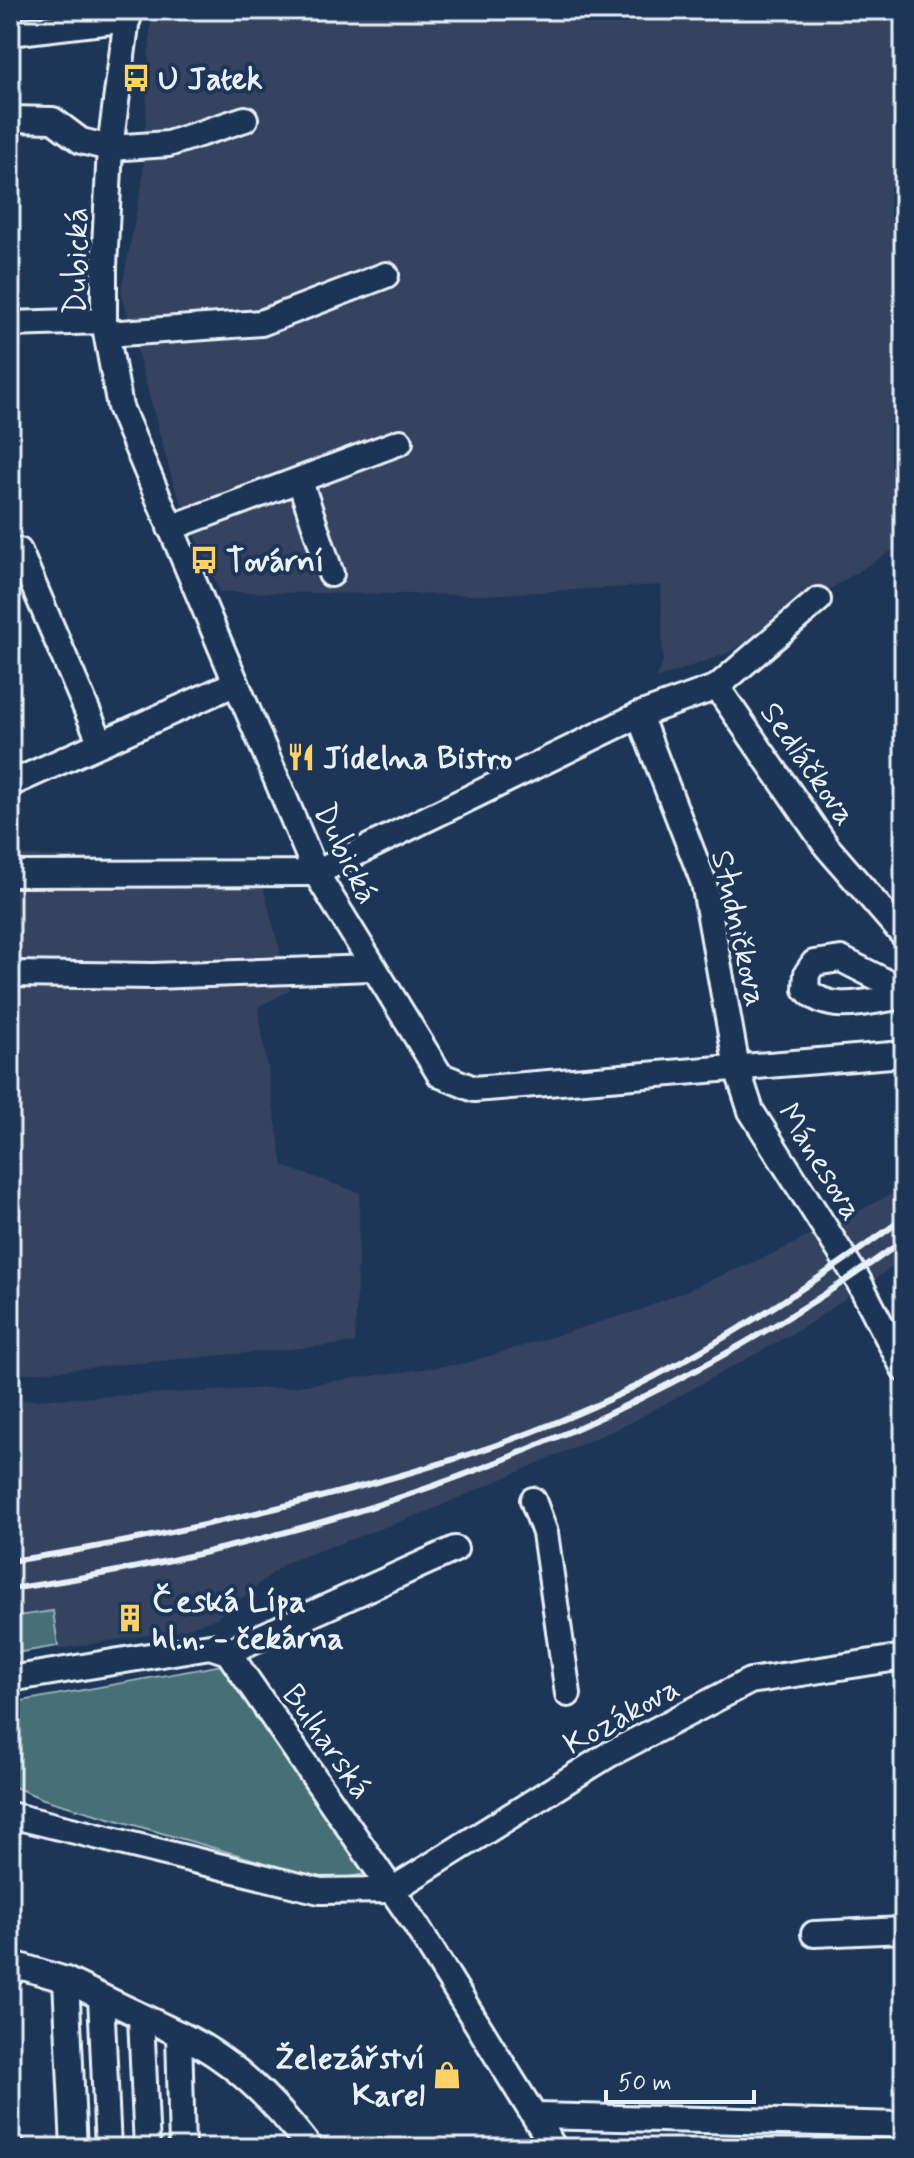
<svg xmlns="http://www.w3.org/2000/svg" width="914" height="2158" viewBox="0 0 914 2158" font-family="Mynerve,sans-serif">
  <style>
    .built { fill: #344360 }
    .green { fill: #477076; stroke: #98b0b7; stroke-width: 2 }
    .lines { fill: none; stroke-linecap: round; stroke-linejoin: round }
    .minor-casing { stroke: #e8f1f8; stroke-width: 30 }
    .minor { stroke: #1d3557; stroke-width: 24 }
    .rail { stroke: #e8f1f8; stroke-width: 6 }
    .labels { text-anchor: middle; stroke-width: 8; stroke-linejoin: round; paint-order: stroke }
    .poi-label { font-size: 32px; font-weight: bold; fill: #e8f1f8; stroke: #1d3557; text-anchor: start }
    .street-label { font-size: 32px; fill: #e8f1f8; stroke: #1d3557 }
  </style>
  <rect width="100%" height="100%" fill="#1d3557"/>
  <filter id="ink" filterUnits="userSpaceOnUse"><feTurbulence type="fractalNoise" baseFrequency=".0125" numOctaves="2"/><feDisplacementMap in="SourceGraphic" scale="16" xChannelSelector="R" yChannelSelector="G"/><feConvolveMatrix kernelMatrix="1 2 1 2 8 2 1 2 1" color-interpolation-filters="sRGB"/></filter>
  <g filter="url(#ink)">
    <g class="built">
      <path d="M151,10H890L904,84V543L726,654L655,679L663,662L661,585L484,595L220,592L173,483L121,291L143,178Z"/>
      <path d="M10,855L257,863L290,990L258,1007L283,1166L360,1193L355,1343L10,1375Z"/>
      <path d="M904,1188V1259L801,1329L628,1424L424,1513L285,1563L217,1618L183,1630L58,1649L53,1611L10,1617V1401L291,1387L466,1363L640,1310L777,1252Z"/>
    </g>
    <g class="green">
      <path d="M53,1611L58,1646L10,1654V1617Z"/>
      <path d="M222,1665L364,1874L329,1881L43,1799L10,1785V1703Z"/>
    </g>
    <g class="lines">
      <defs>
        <g id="minor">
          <path d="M128,10L110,148L104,267V321L120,407L316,873L440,1075L474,1089L904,1054"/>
          <path d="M10,33L128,19"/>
          <path d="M10,119L53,120L81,141L110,148L168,144L245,119"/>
          <path d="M10,324L104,321"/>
          <path d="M107,334L261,323L386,275"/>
          <path d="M300,481L331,574"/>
          <path d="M170,528L400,442"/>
          <path d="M19,551L100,741"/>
          <path d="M717,687L827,847L904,936"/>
          <path d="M639,715L704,883L737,1068L751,1111L858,1280L904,1369"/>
          <path d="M10,784L236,683"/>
          <path d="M10,874L316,873L639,715L717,687L818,600"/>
          <path d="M10,974L153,976L371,968"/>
          <path d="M904,991L841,959L814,963L807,973L806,989C829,1016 873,1000 904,996"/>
          <path d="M533,1500L545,1533L568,1694"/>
          <path d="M228,1652L455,1549"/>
          <path d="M10,1679L210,1646L228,1652L416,1925L554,2148"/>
          <path d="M10,1815L320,1891L392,1890"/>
          <path d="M392,1890L608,1755L750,1681L904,1657"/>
          <path d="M814,1934L904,1930"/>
          <path d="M10,1974L20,1966L66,1980"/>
          <path d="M101,1997L108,2148"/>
          <path d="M141,2017L147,2148"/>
          <path d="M179,2034C232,2058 275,2102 310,2148"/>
          <path d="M536,2116L904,2125"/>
          <path d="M10,2146L13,2148"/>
          <path d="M74,2148L66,1980L179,2034L182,2148"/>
        </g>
      </defs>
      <use href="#minor" class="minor-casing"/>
      <use href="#minor" class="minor"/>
      <g class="rail">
        <path d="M10,1561C109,1547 204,1526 301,1502C408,1475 516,1444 616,1396C718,1346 812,1285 904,1218"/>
        <path d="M10,1589C335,1542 637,1433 904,1240"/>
      </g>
    </g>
  </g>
  <defs>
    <symbol id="bus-bare" viewBox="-9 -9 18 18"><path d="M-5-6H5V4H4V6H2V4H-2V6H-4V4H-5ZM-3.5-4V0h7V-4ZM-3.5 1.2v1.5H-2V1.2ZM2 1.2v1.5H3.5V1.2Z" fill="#ffd166" stroke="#1d3557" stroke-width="2.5" paint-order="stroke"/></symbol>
    <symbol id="restaurant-bare" viewBox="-9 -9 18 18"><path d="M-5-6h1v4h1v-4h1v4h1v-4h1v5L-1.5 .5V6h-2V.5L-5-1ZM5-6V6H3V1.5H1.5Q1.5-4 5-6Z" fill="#ffd166" stroke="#1d3557" stroke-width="2.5" paint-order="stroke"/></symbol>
    <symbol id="building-bare" viewBox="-9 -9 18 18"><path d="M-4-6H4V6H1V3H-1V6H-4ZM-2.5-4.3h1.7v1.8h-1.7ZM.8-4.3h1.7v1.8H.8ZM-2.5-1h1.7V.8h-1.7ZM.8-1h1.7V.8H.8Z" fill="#ffd166" stroke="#1d3557" stroke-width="2.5" paint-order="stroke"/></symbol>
    <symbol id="shop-bare" viewBox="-9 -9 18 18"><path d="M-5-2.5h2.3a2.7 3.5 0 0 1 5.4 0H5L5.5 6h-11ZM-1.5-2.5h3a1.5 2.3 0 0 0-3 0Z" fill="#ffd166" stroke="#1d3557" stroke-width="2.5" paint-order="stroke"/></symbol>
  </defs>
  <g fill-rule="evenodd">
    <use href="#bus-bare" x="116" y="58" width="40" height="40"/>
    <use href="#bus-bare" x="184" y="540" width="40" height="40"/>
    <use href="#restaurant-bare" x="281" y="737" width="40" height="40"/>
    <use href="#building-bare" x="110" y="1598" width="40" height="40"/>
    <use href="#shop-bare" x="427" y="2055" width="40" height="40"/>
  </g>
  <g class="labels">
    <g class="poi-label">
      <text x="158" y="89">U Jatek</text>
      <text x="226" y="571">Tovární</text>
      <text x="323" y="768">Jídelna Bistro</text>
      <text x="152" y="1611">Česká Lípa<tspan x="152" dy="37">hl.n. - čekárna</tspan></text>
      <text x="425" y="2068" text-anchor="end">Železářství<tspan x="425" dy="37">Karel</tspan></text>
    </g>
    <g class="street-label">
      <text transform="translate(75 261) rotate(-89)" y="11">Dubická</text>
      <text transform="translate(809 763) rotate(55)" y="11">Sedláčkova</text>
      <text transform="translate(347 853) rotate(64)" y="11">Dubická</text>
      <text transform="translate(740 928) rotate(77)" y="11">Studničkova</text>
      <text transform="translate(821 1161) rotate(58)" y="11">Mánesova</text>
      <text transform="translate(621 1715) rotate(-29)" y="11">Kozákova</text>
      <text transform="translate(328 1741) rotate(55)" y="11">Bulharská</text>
    </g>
  </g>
  <rect width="914" height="2158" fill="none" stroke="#1d3557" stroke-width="40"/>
  <rect x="20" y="20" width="874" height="2118" fill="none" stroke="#e8f1f8" stroke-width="3" filter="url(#ink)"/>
  <path d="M606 2090v12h148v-12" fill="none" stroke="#e8f1f8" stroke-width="4"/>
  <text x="618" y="2090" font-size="24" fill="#e8f1f8" stroke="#1d3557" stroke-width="6" paint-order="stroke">50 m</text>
</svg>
